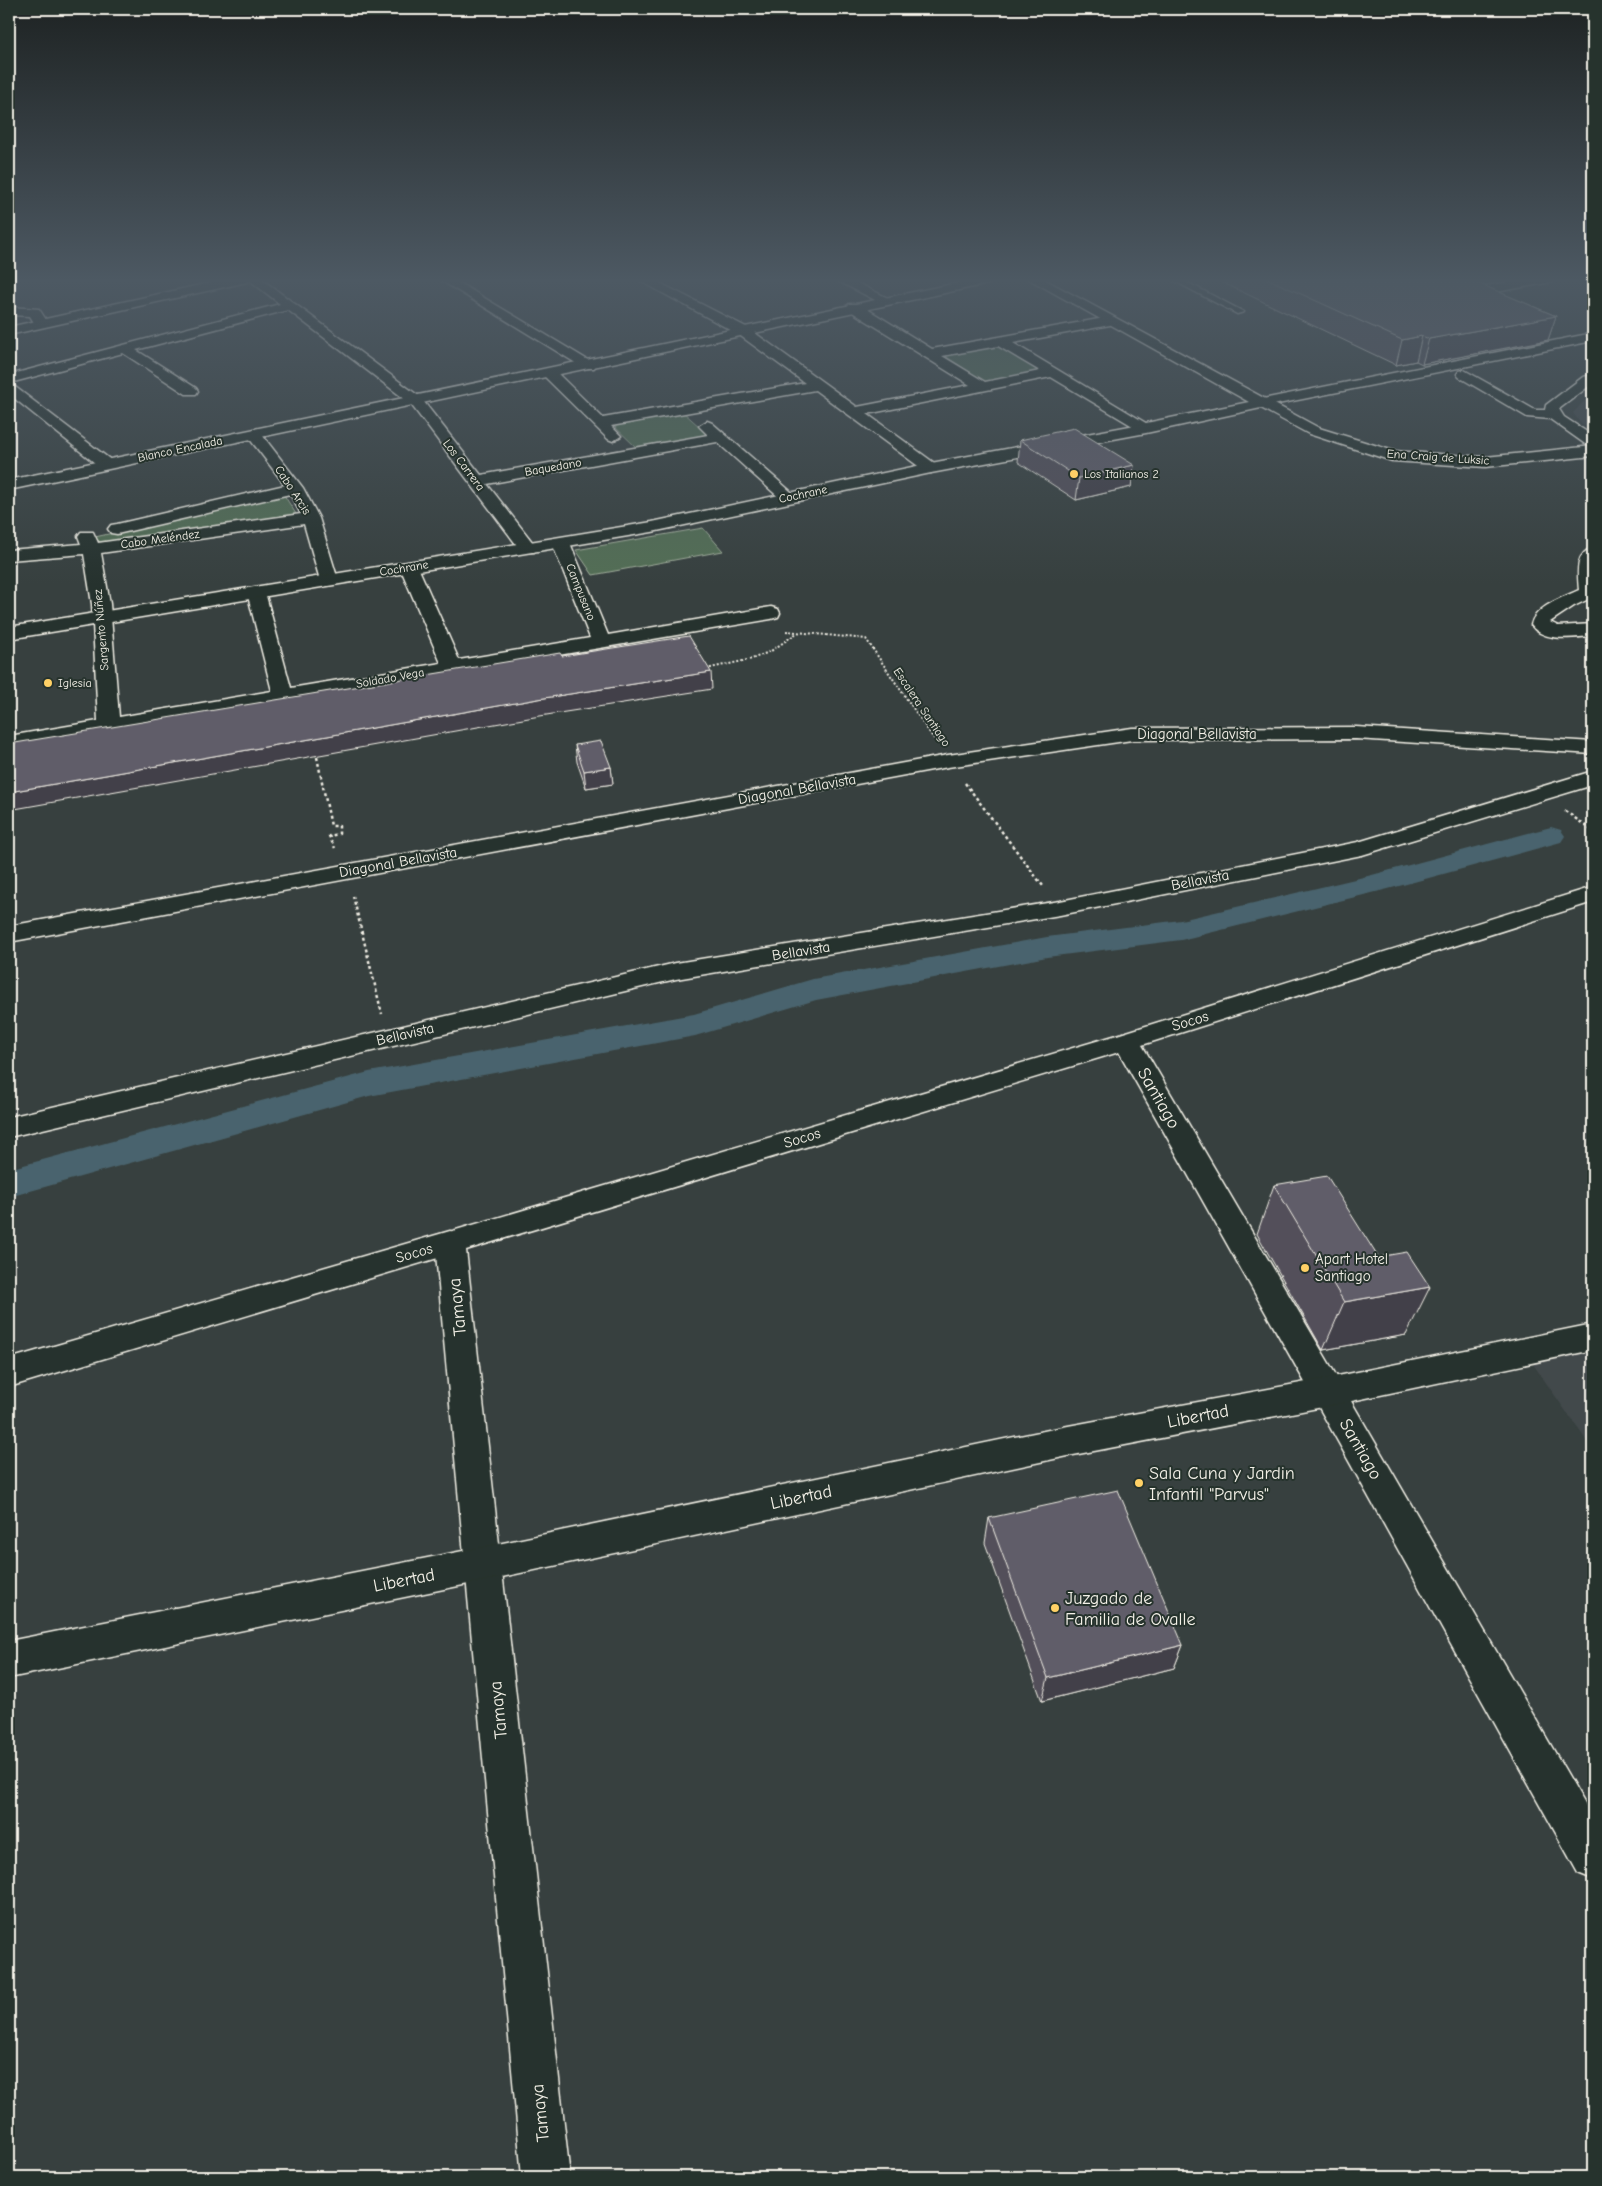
<svg xmlns="http://www.w3.org/2000/svg" width="1602" height="2186" viewBox="0 0 1602 2186" font-family="'Comic Neue',sans-serif">
  <style>
    .built { fill: #43494c }
    .green { fill: #536e55; stroke: #a4b09e }
    .lines { fill: none; stroke-linecap: round; stroke-linejoin: round }
    .canal { fill: #4a646e; fill-rule: evenodd }
    .service-casing { stroke: #f4f1e8; stroke-width: 3 }
    .minor-casing { stroke: #f4f1e8; stroke-width: 3 }
    .tertiary-casing { stroke: #f4f1e8; stroke-width: 3 }
    .secondary-casing { stroke: #f4f1e8; stroke-width: 3 }
    .primary-casing { stroke: #f4f1e8; stroke-width: 3 }
    .path-far1 { stroke: #f4f1e8; stroke-width: 2; stroke-dasharray: 2 2; stroke-linecap: butt }
    .path { stroke: #f4f1e8; stroke-width: 2.5; stroke-dasharray: 3 3; stroke-linecap: butt }
    .service { fill: #26332d; fill-rule: evenodd }
    .minor { fill: #26332d; fill-rule: evenodd }
    .tertiary { fill: #26332d; fill-rule: evenodd }
    .secondary { fill: #26332d; fill-rule: evenodd }
    .primary { fill: #26332d; fill-rule: evenodd }
    .wall { fill: #53505a; stroke: #f4f1e8 }
    .shaded-wall { fill: #43414a; stroke: #f4f1e8 }
    .building { fill: #605d69; stroke: #f4f1e8 }
    .poi-dot { fill: #ffd166; stroke: #26332d; stroke-width: 2 }
    .labels { text-anchor: middle; stroke-width: 4; stroke-linejoin: round; paint-order: stroke }
    .far-street-label { font-size: 12px; fill: #f4f1e8; stroke: #26332d }
    .far-poi-label { font-size: 12px; fill: #f4f1e8; stroke: #26332d; text-anchor: start }
    .street-label { font-size: 15px; fill: #f4f1e8; stroke: #26332d }
    .poi-label { font-size: 15px; fill: #f4f1e8; stroke: #26332d; text-anchor: start }
    .near-street-label { font-size: 18px; fill: #f4f1e8; stroke: #26332d }
    .near-poi-label { font-size: 18px; fill: #f4f1e8; stroke: #26332d; text-anchor: start }
  </style>
  <rect width="100%" height="100%" fill="#37403f"/>
  <filter id="ink" filterUnits="userSpaceOnUse"><feTurbulence type="fractalNoise" baseFrequency=".02" numOctaves="2"/><feDisplacementMap in="SourceGraphic" scale="10" xChannelSelector="R" yChannelSelector="G"/><feConvolveMatrix kernelMatrix="1 2 1 2 8 2 1 2 1" color-interpolation-filters="sRGB"/></filter>
  <g filter="url(#ink)">
    <g class="built">
      <path d="M1593,392V432L1579,421L1573,413Z"/>
      <path d="M1593,1351V1450L1533,1364Z"/>
    </g>
    <g class="green">
      <path d="M997,345L1043,373L987,383L942,354Z"/>
      <path d="M682,411L710,436L639,450L612,424Z"/>
      <path d="M284,495L296,514L101,543L95,537Z"/>
      <path d="M703,528L723,551L593,575L576,550Z"/>
    </g>
    <g class="lines">
      <path class="canal" d="M1551,827L1561,830L1565,836L1561,842L1388,889L1181,940L1047,957L816,1000L695,1036L369,1096L9,1197V1169L369,1072L694,1014L813,979L1047,937L1181,920L1372,875Z"/>
      <defs>
        <path id="service" d="M1169,278H1179L1244,312L1237,314Z"/>
        <g id="minor">
          <path d="M247,278H260L420,397L481,475L708,435L699,426L707,421L712,423L797,497L795,501H783L717,442L487,484L537,548L534,552H522L410,403L288,310L136,350L196,388L198,391L196,394H186L123,353L10,383L112,461L114,464L112,467H100L9,394V375L280,304Z"/>
          <path d="M437,278H451L596,365L594,368H584Z"/>
          <path d="M635,278H650L748,328L857,407L970,385L849,310L847,307L849,304H859L932,349L1110,317L1115,318L1117,321L1110,325L1013,343L1154,428L1151,431H1141L1051,377L867,414L937,465L939,468L931,473L925,471L815,390L611,426L621,436L613,441L608,439L544,376L542,373L544,370H554L603,418L805,383L738,334ZM998,346L1040,371L985,382L942,356Z"/>
          <path d="M832,278H847L892,300L886,304L881,303Z"/>
          <path d="M1533,278H1558L1552,282L1479,295L1473,291L1479,287Z"/>
          <path d="M9,307L39,309L48,323L41,327L36,326L30,316L9,315Z"/>
          <path d="M1593,333V341L1263,407L1256,403L1263,399Z"/>
          <path d="M1464,370L1535,410H1545L1546,405L1583,377L1593,375V383L1559,409L1564,417L1593,436V448L1588,446L1550,419L1527,417L1459,377L1457,374L1459,371Z"/>
          <path d="M254,429L259,431L303,488L319,518L338,580L335,584H323L320,580L304,524L101,553L110,604L119,717L272,691L247,592L250,588H262L265,592L291,688L441,663L400,567L403,563H415L418,567L459,660L590,638L552,543L555,539H567L570,543L608,635L771,607L778,609L780,613L778,617L771,619L9,748V736L98,721L92,604L84,554L9,560V550L81,544L78,536L81,532H93L98,543L301,514L290,494L117,534L111,533L108,529L111,525L117,524L285,485L246,434Z"/>
          <path d="M1593,548V597L1574,606L1550,622L1558,626L1593,624V636C1574,637 1543,643 1531,625C1534,607 1564,597 1579,590C1578,575 1574,553 1593,548Z"/>
          <path d="M1593,771V785L1362,855L1060,915L676,979L9,1137V1117L676,963L1060,901L1358,842Z"/>
          <path d="M450,1231L461,1235L465,1243L461,1251L9,1387V1359Z"/>
        </g>
        <g id="tertiary">
          <path d="M232,278H253L247,282L9,335V327Z"/>
          <path d="M981,278H1003L997,282L9,490V480Z"/>
          <path d="M1027,278H1042L1319,428L1394,451L1485,457L1593,446V456L1485,467L1392,461L1309,434L1261,408L1146,433L931,473L652,532L9,639V627L652,522L931,463L1146,423L1249,402Z"/>
          <path d="M1356,727L1593,742V754L1356,739L1132,740L948,767L9,942V926L948,755L1132,728Z"/>
          <path d="M1593,887V902L1142,1045L1340,1382L1345,1392L1340,1402L1328,1406L1316,1402L1119,1052L466,1250L570,2177H522L435,1243L439,1235L1117,1035Z"/>
        </g>
        <path id="secondary" d="M1328,1378L1340,1382L1593,1818V1879L1578,1873L1316,1402L1311,1392L1316,1382Z"/>
        <path id="primary" d="M1593,1324V1350L1328,1406L1068,1456L483,1581L9,1678V1641L483,1547L1068,1426L1328,1378Z"/>
      </defs>
      <use href="#service" class="service-casing"/>
      <use href="#minor" class="minor-casing"/>
      <use href="#tertiary" class="tertiary-casing"/>
      <use href="#secondary" class="secondary-casing"/>
      <use href="#primary" class="primary-casing"/>
      <g class="path-far1">
        <path d="M786,631L866,639L934,739"/>
        <path d="M706,669L752,659L771,651L797,633"/>
        <path d="M316,754L317,758"/>
      </g>
      <g class="path">
        <path d="M317,757L331,826H339V834L329,836L335,848"/>
        <path d="M965,783L1043,886"/>
        <path d="M1565,811L1593,831"/>
        <path d="M353,896L382,1014"/>
      </g>
      <use href="#service" class="service"/>
      <use href="#minor" class="minor"/>
      <use href="#tertiary" class="tertiary"/>
      <use href="#secondary" class="secondary"/>
      <use href="#primary" class="primary"/>
    </g>
    <g class="wall">
      <path d="M1213,278H1466L1556,316L1548,340L1422,364L1416,361L1396,365Z"/>
      <path d="M1020,440L1134,465L1131,487L1076,500L1018,462Z"/>
      <path d="M575,745L611,767L613,784L586,788L577,762Z"/>
      <path d="M1274,1185L1406,1335L1323,1350L1257,1234Z"/>
      <path d="M989,1518L1183,1645L1174,1668L1042,1701L985,1543Z"/>
    </g>
    <g class="shaded-wall">
      <path d="M1556,316L1548,340L1422,364L1429,339Z"/>
      <path d="M1422,336L1416,361L1396,365L1402,340Z"/>
      <path d="M1134,465L1131,487L1076,500L1079,478Z"/>
      <path d="M711,672L712,689L540,716L9,810V792L538,699Z"/>
      <path d="M611,767L613,784L586,788L584,771Z"/>
      <path d="M1430,1287L1406,1335L1323,1350L1344,1302Z"/>
      <path d="M1183,1645L1174,1668L1042,1701L1048,1678Z"/>
    </g>
    <g class="building">
      <path d="M1266,278H1466L1556,316L1429,339L1422,336L1402,340Z"/>
      <path d="M1074,428L1134,465L1079,478L1020,440Z"/>
      <path d="M689,636L711,672L538,699L9,792V744L560,653L562,656Z"/>
      <path d="M601,741L611,767L584,771L575,745Z"/>
      <path d="M1327,1176L1378,1257L1407,1252L1430,1287L1344,1302L1274,1185Z"/>
      <path d="M1118,1490L1183,1645L1048,1678L989,1518Z"/>
    </g>
  </g>
  <linearGradient id="sky" x2="0" y2="1"><stop stop-color="#1e2323"/><stop offset="0.48" stop-color="#4d5963"/><stop offset="1" stop-color="#4d5963" stop-opacity="0"/></linearGradient>
  <rect width="1602" height="584" fill="url(#sky)"/>
  <g class="poi-dot">
    <circle cx="1074" cy="474" r="5"/>
    <circle cx="48" cy="683" r="5"/>
    <circle cx="1305" cy="1268" r="5"/>
    <circle cx="1139" cy="1483" r="5"/>
    <circle cx="1055" cy="1608" r="5"/>
  </g>
  <g class="labels">
    <g class="far-street-label">
      <text transform="translate(180 449) rotate(-12)" y="4">Blanco Encalada</text>
      <text transform="translate(1438 457) rotate(4)" y="4">Ena Craig de Luksic</text>
      <text transform="translate(464 465) rotate(53)" y="4">Los Carrera</text>
      <text transform="translate(553 467) rotate(-10)" y="4">Baquedano</text>
      <text transform="translate(293 490) rotate(57)" y="4">Cabo Arcis</text>
      <text transform="translate(803 494) rotate(-12)" y="4">Cochrane</text>
      <text transform="translate(160 539) rotate(-8)" y="4">Cabo Meléndez</text>
      <text transform="translate(404 568) rotate(-9)" y="4">Cochrane</text>
      <text transform="translate(581 592) rotate(68)" y="4">Campusano</text>
      <text transform="translate(101 630) rotate(-95)" y="4">Sargento Núñez</text>
      <text transform="translate(390 678) rotate(-10)" y="4">Soldado Vega</text>
      <text transform="translate(922 707) rotate(56)" y="4">Escalera Santiago</text>
    </g>
    <g class="far-poi-label">
      <text x="1084" y="478">Los Italianos 2</text>
      <text x="58" y="687">Iglesia</text>
    </g>
    <g class="street-label">
      <text x="1197" y="739">Diagonal Bellavista</text>
      <text transform="translate(797 789) rotate(-10)" y="5">Diagonal Bellavista</text>
      <text transform="translate(398 862) rotate(-10)" y="5">Diagonal Bellavista</text>
      <text transform="translate(1200 880) rotate(-11)" y="5">Bellavista</text>
      <text transform="translate(801 951) rotate(-9)" y="5">Bellavista</text>
      <text transform="translate(1190 1021) rotate(-17)" y="5">Socos</text>
      <text transform="translate(405 1034) rotate(-13)" y="5">Bellavista</text>
      <text transform="translate(802 1138) rotate(-17)" y="5">Socos</text>
      <text transform="translate(414 1253) rotate(-16)" y="5">Socos</text>
    </g>
    <g class="poi-label">
      <text x="1315" y="1264">Apart Hotel<tspan x="1315" dy="17">Santiago</tspan></text>
    </g>
    <g class="near-street-label">
      <text transform="translate(1159 1098) rotate(60)" y="6">Santiago</text>
      <text transform="translate(457 1307) rotate(-96)" y="6">Tamaya</text>
      <text transform="translate(1198 1416) rotate(-11)" y="6">Libertad</text>
      <text transform="translate(1361 1449) rotate(60)" y="6">Santiago</text>
      <text transform="translate(801 1497) rotate(-12)" y="6">Libertad</text>
      <text transform="translate(404 1580) rotate(-11)" y="6">Libertad</text>
      <text transform="translate(498 1710) rotate(-96)" y="6">Tamaya</text>
      <text transform="translate(540 2113) rotate(-96)" y="6">Tamaya</text>
    </g>
    <g class="near-poi-label">
      <text x="1149" y="1479">Sala Cuna y Jardin<tspan x="1149" dy="21">Infantil "Parvus"</tspan></text>
      <text x="1065" y="1604">Juzgado de<tspan x="1065" dy="21">Familia de Ovalle</tspan></text>
    </g>
  </g>
  <rect width="1602" height="2186" fill="none" stroke="#26332d" stroke-width="30"/>
  <rect x="15" y="15" width="1572" height="2156" fill="none" stroke="#f4f1e8" stroke-width="2" filter="url(#ink)"/>
</svg>
